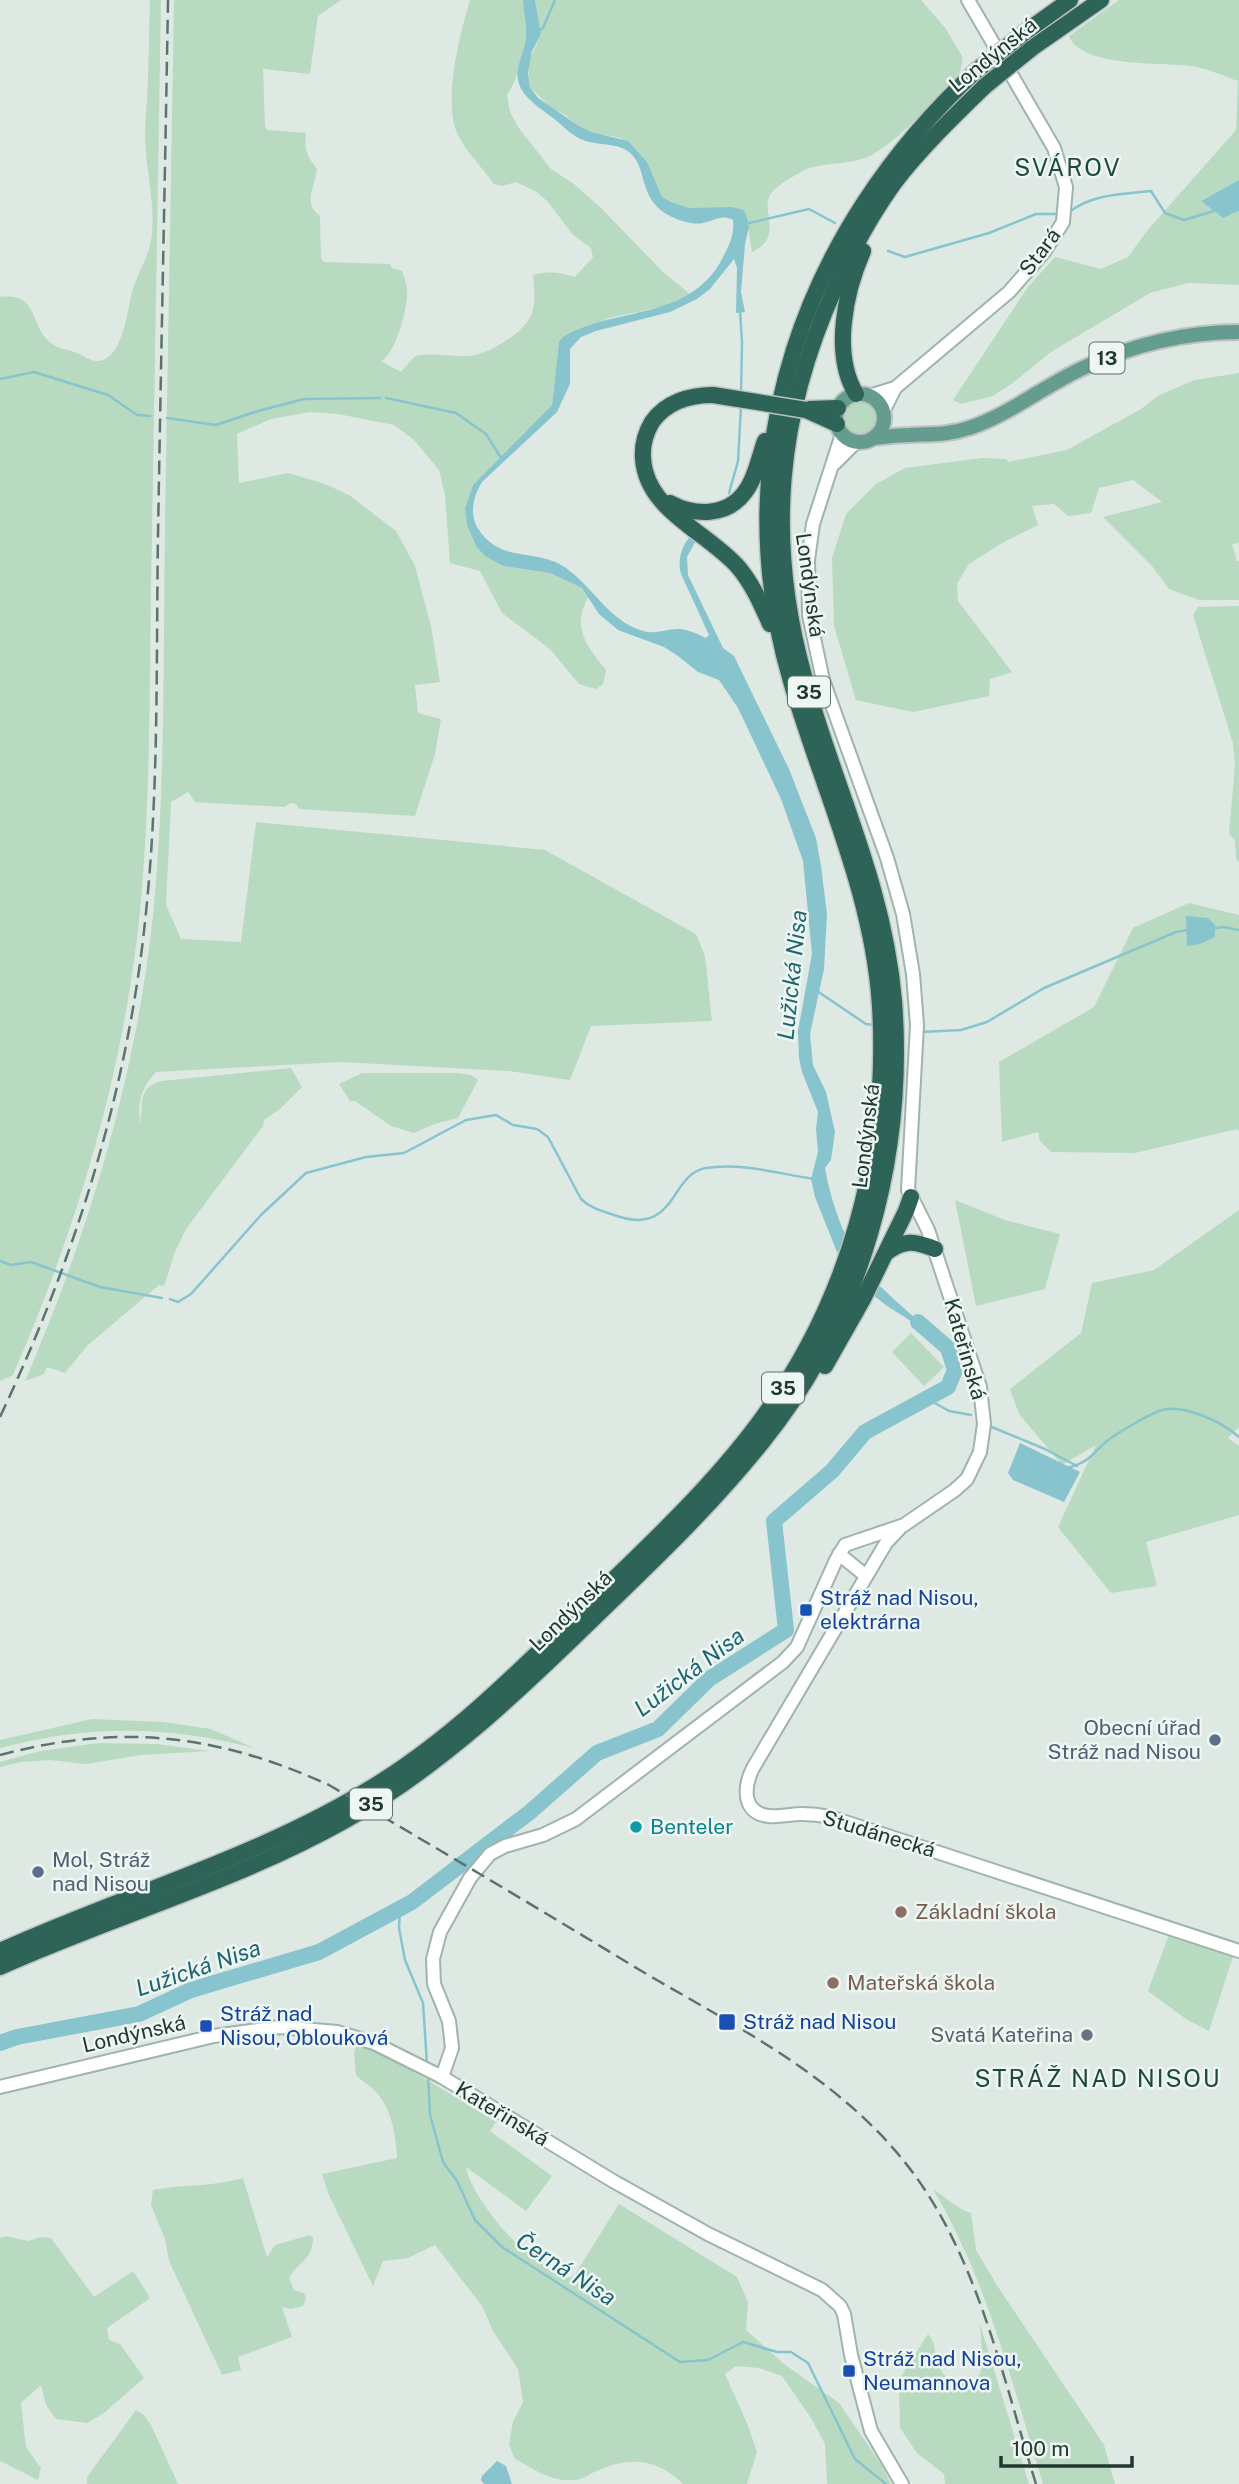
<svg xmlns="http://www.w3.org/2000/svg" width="1239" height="2484" viewBox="0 0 1239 2484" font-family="'Public Sans',sans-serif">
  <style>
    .green { fill: #b8dac0 }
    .water { fill: #88c4cd }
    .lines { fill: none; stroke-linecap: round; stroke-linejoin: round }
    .stream { stroke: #88c4cd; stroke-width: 2.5 }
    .river { stroke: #88c4cd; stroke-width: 16 }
    .secondary-casing { stroke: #9eb4ac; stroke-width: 16 }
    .primary-casing { stroke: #bcc3c1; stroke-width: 18 }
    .highway-casing { stroke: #bcc3c1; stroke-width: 19 }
    .secondary { stroke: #fff; stroke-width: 12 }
    .primary { stroke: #649d8d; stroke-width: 14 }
    .highway { stroke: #2e6357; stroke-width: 16 }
    .rail { stroke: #5a746d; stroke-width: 2.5; stroke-dasharray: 14 7; stroke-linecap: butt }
    .highway-bridge-casing { stroke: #bcc3c1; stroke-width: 19; stroke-linecap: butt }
    .highway-bridge { stroke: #2e6357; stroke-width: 16 }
    .transit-dot { fill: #1a4fb4; stroke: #eef6f2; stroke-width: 2.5 }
    .service-dot { fill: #5c6f8a; stroke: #eef6f2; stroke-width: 2.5 }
    .culture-dot { fill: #0f9aa8; stroke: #eef6f2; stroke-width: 2.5 }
    .education-dot { fill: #8d6e63; stroke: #eef6f2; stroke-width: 2.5 }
    .worship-dot { fill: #6b7280; stroke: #eef6f2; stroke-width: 2.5 }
    .labels { text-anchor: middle; stroke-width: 5; stroke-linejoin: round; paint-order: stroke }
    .shield { fill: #eef6f2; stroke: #5e716b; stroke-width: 2 }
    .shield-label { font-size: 19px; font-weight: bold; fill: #203831 }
    .street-label { font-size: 21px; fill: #203831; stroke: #eef6f2 }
    .transit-label { font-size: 21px; fill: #164399; stroke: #eef6f2; text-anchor: start }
    .service-label { font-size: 21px; fill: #4e5e75; stroke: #eef6f2; text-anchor: end }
    .culture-label { font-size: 21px; fill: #0d838f; stroke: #eef6f2; text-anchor: start }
    .education-label { font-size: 21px; fill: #785e54; stroke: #eef6f2; text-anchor: start }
    .worship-label { font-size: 21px; fill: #5b616d; stroke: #eef6f2; text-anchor: end }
    .water-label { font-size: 23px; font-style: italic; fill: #1e6571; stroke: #eef6f2 }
    .quarter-label { font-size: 24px; letter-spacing: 2px; fill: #1e493d; stroke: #eef6f2 }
  </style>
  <rect width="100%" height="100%" fill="#dee9e4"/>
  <g class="green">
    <path d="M150,0H161C158,178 155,355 152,533C149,659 152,786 140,911C124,1072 77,1228 13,1375L0,1381V297C42,292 28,330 54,345C59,349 68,349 74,352C82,354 90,362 99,361C126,357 127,302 135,283C141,266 151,252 152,233C155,202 146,170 145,138C145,116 148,96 148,74C149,50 149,25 150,0Z"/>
    <path d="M174,0H341L318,16L310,74L263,69L265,126L267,130L306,133C304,150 307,156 317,169C315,187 302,204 320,216L321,258L324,262L390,264L392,268L402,271C404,276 406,282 407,288C409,305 396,354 381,361L401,372L415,356C435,352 451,357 470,356C489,354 526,332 532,313C536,301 534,287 533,275C548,270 561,273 575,277L593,257L591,248L573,235L548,202L537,192L516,182L502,186L494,184C483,168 466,152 458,135C442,104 460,33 470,0H523C523,11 526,22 526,33C526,52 517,80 507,95L510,112L518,127L551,169L574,184L601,208L663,272L691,295L660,307L609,318L559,342L552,405L473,485L465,508L467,525L476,546L503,566L550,573L582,588L589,596C571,627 586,645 606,670L603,684L596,689L579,684L550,649L502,613L480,571L450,563L445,495L439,470L414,440L394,425L338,414L310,412L271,419L237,434L239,483L288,473L325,484L349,495L396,531L415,566L431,626L439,676L440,682L415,685L418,713L441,719L435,754L415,816L299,809L296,804L290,803L285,807L195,802L188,792L171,802L166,905L181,939L241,942L256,822L545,850L696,934L705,956L712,1021L591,1026L570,1080L509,1071L340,1062L156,1072C140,1090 138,1100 140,1124C144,1103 137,1088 161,1081L291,1068L302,1087L280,1109L264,1120L263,1126L186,1229L175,1252L164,1286L159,1285L87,1346L65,1373L47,1367L44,1374L25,1381C89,1232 136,1077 153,915C166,784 163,652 165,521C168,347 171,174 174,0Z"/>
    <path d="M535,0H921L946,29L963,58L960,72C934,99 907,133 875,153C855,166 829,161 807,169C797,174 784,181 775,189C754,207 788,235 752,252L746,215C736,202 704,211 688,208C679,206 670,202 662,197L621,138L592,132L579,126L564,114L551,108L530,87L528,63L541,34Z"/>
    <path d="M1119,0H1239V180L1201,201L1223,218L1239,211V285L1188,283L1150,293L1051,352L1014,382L993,396L961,404L953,400L1028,287L1055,257L1101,269L1128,257L1147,231L1236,130L1238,81C1223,76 1207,68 1191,66C1162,62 1081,68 1069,36Z"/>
    <path d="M1239,373V543L1232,544L1237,561H1239V600H1199L1169,589L1152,566L1103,517L1162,502L1133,480L1099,488L1091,513L1068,516L1054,504L1032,506L1038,525L1002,543L969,564L957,584L958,601L1012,672L990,679L989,696L913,712L856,700L834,626L832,558L846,514L876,484L905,468L982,458L1006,459L1008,462L1067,450L1141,409L1159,395L1195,380Z"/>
    <circle cx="860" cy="418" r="18"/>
    <path d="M1239,606V862L1236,859L1235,840L1229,834L1235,765L1233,743L1193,615L1198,607Z"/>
    <path d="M1189,903L1239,915V1131L1237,1129L1135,1153L1051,1152L1040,1141L1038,1132L1002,1142L999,1062L1094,1007L1133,928Z"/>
    <path d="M362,1073H457L471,1075L478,1080L458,1118L434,1124L414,1133L391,1126L355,1101H350L339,1084Z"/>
    <path d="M955,1200L1005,1220L1060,1234L1045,1289L976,1306Z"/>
    <path d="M1239,1210V1427L1228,1438L1239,1446V1515L1146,1542L1157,1586L1111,1593L1058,1527L1096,1445L1062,1465L1019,1414L1010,1389L1081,1333L1092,1283L1154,1270Z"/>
    <path d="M911,1333L944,1367L924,1386L892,1352Z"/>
    <path d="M92,1719L163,1722L211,1729L254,1748C165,1725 88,1725 0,1748V1740Z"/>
    <path d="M99,1743L157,1744L210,1751L141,1755L86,1764L50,1760L21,1762L0,1767V1762L40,1751Z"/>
    <path d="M1169,1935L1233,1956L1209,2031L1186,2019L1148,1991Z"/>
    <path d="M357,2044L373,2047L496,2122L490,2131L552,2176L526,2211L466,2167C471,2194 508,2239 530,2255C541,2264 555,2270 568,2278L574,2276L619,2204L737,2277L748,2302L746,2330L784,2364L839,2403L881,2464L891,2484H827L825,2444L811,2418L782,2376L759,2368L736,2366L725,2374L747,2423L757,2452L747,2484H683C658,2459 631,2456 599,2470C591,2473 582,2480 574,2480C551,2482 533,2469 514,2458L509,2444L513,2422L523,2402L518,2369L493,2331L482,2306L435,2245L408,2258L383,2261L373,2286L328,2193L322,2174L397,2158C396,2135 392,2112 378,2094C372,2087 363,2082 356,2075L354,2052Z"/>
    <path d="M243,2178L267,2257L275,2245L310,2235L313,2238C313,2259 299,2261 289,2278L294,2290L304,2293L306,2298L303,2306L291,2309L282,2307L292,2337L238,2357L241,2370L222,2375L169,2261L165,2239L151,2205L153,2190C183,2184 213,2187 243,2178Z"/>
    <path d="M933,2189C946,2198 956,2208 971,2213L976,2250L998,2287L1104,2445L1115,2484H1043C1012,2383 987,2280 933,2189Z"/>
    <path d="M6,2236L28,2241L41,2237L51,2238L94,2297L133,2271L149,2296V2299L107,2328L109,2340L120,2344L144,2378L104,2413L87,2423L56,2419L46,2405L41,2385L21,2403L26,2447L41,2468L38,2480L0,2461V2238Z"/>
    <path d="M980,2324L1029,2484H945L944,2474L917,2453L900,2428L899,2380L928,2334C939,2347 932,2355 938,2366C947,2383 962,2386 977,2380L983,2366Z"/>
    <path d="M136,2410L144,2415L151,2425L178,2484H87V2477Z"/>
  </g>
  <g class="water">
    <path d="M523,0H535L541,34L532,51L528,73L530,87L538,98L579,126L592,132L628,141L647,162L662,197L671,202L689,208L732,207L743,210L746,214L749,227L745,244L741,292L745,312L736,313L737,268L734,259L710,289L697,299L670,312L596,331L581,337L570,349V384L557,412L482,482C474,495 469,512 477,527C500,565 536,547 566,568C594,588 609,621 643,631C655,635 668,628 680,629C689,630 698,634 706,638L709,635L681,574C677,557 682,547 692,533L698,537L687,557L688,575L723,648L734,656L789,769L816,838L821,866L827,914L824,969L810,1034L813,1065L826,1092L835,1132L831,1160L825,1168C833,1212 849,1253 880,1286C897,1303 916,1318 933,1335L887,1306L864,1288L837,1252L815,1197L811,1179L818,1152L816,1129L818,1112L802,1072L799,1058L798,1031L812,954L803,861L781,799L738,708L719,680L698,672L678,656L664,647L618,630L599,614L582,588L550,573L503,566L485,556L476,546L467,525L465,508L473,485L552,405L559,342L563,337C616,306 687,321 721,261C728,247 735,236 733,220C721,214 714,221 703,223C694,225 680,221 672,217C636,200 649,167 629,152C616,142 598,146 583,140C572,136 562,125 553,118C536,105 514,93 518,69C520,58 525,48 526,37C527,25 523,12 523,0Z"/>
    <path d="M1239,180V211L1223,218L1201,201Z"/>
    <path d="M1186,916L1208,918L1215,925V937L1200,944L1187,946Z"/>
    <path d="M1020,1443L1080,1472L1064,1502L1013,1480L1008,1473Z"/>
    <path d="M497,2461L506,2466L512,2484H484L481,2480L482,2476Z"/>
  </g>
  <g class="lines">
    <g class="stream">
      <path d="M538,32L543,28L555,0"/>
      <path d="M1069,212C1092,194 1123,194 1151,191L1165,213L1184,220L1217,210"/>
      <path d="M745,224L809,209L835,223"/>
      <path d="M888,251L905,257L989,233L1036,214H1058"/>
      <path d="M740,309L742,343L741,393"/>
      <path d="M0,379L34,372L108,395L137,415L150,416"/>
      <path d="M386,398L456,413L486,434L501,458"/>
      <path d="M167,418L216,425L258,411L304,399L380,398"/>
      <path d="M729,493L738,461L741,407"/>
      <path d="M1215,928L1224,927L1239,930"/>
      <path d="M817,991L866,1024L874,1025"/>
      <path d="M922,1032L961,1030L987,1022L1044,988L1176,932L1187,930"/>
      <path d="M0,1261L11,1265L31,1262L100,1287L162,1298"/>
      <path d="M170,1299L178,1302L191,1294L261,1215L306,1173L366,1157L404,1153L466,1120L496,1115L513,1125L537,1129L548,1137L581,1199C590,1208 602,1211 614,1215C677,1238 669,1174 706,1168C741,1162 780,1174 814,1179"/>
      <path d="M926,1398L949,1411L971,1415"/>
      <path d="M987,1425L1045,1449L1077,1466"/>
      <path d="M1068,1468C1091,1461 1091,1455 1107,1441C1117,1433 1148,1415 1159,1411C1181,1402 1222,1422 1239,1437"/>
      <path d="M400,1908L399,1928L405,1960L423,2003L427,2064"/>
      <path d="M428,2074L430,2115L443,2162L457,2181L475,2220L502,2247L680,2362L708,2360L743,2342L777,2352H791L808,2363L855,2459L886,2484"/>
    </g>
    <path class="river" d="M0,2043L17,2037L139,2014L191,1990L319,1952L412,1902L530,1812L597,1753L658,1729L709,1679L786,1630L774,1521L832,1471L865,1432L948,1387L955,1370L948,1348L918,1322"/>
    <defs>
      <g id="secondary">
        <path d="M869,396L895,388"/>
        <path d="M883,412L895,388L1009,292L1044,252L1063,222L1066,187L1054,148L968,0"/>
        <path d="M835,463L856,442"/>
        <path d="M901,1527L886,1543L753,1768C744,1786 741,1813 769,1816C780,1817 791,1814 802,1814C812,1814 821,1815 830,1817L1239,1951"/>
        <path d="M839,1554L866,1576"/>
        <path d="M442,2077L452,2048L449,2021L434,1984L433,1959L440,1932L470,1878L490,1854L505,1846L543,1835L576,1819L783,1662L797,1647L836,1560L845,1545L904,1525L955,1490L967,1479L980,1452L984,1424L980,1387L928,1230L908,1190L917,1025L913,974L903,914L887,858L823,680L809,615L808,560L813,524L842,434"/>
        <path d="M0,2087L214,2036L279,2027L337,2032L374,2043L442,2077L613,2181L708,2234L822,2290L840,2306L844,2314L851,2355L871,2431L902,2484"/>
      </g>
      <g id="primary">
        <circle cx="860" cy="418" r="24"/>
        <path d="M873,438C885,437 898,435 910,435C930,434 949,435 969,428C1009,415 1044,386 1083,368C1132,345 1185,332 1239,332"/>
      </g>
      <g id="highway">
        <path d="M1024,33L1070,0"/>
        <path d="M1032,48L1101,0"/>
        <path d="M856,394C832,354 845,292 863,251"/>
        <path d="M713,395C690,395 666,402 652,422C645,434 642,445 643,458C646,511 708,532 739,568C753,585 761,604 770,624"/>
        <path d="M808,409L838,408"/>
        <path d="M806,410L837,424"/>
        <path d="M670,503C694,516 727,517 745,492C756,478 759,457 765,441"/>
        <path d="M886,1253C904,1239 915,1241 935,1249"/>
        <path d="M825,1366L863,1299L906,1211L911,1197"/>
        <path d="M0,1951C128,1893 265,1856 384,1780C459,1732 521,1669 585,1607C645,1549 708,1491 758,1424C849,1303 889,1155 880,1006C873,892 822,788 791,681C724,453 804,230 976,71"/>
        <path d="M0,1967C114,1916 235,1882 344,1821C440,1767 518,1692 596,1616C654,1560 713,1504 763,1441C862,1318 906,1157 894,1001C884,883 834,787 804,676C766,540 777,416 835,288C851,252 871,215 894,183C921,148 953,117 985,86"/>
      </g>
    </defs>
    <use href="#secondary" class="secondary-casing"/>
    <use href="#primary" class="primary-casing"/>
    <use href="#highway" class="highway-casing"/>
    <use href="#secondary" class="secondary"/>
    <use href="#primary" class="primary"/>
    <use href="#highway" class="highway"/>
    <g class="rail">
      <path d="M0,1417C75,1258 129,1088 146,912C159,788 156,661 158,536C161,357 165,179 168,0"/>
      <path d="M0,1755C120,1723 217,1734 329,1785C433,1846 536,1907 638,1969C745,2032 858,2086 927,2193C982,2278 1006,2388 1036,2484"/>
    </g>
    <defs>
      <g id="highway-bridge">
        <path d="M976,71L1024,33"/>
        <path d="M985,86L1032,48"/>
        <path d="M713,395L806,410"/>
      </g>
    </defs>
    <use href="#highway-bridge" class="highway-bridge-casing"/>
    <use href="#highway-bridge" class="highway-bridge"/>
  </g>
  <g class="transit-dot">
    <rect x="799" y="1603" width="14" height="14" rx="3.5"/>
    <rect x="718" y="2013" width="18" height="18" rx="3.5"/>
    <rect x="199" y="2019" width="14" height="14" rx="3.5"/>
    <rect x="842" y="2364" width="14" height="14" rx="3.5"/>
  </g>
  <g class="service-dot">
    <circle cx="1215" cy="1740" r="7"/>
    <circle cx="38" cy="1872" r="7"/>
  </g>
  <circle class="culture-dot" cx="636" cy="1827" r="7"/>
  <g class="education-dot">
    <circle cx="901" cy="1912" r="7"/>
    <circle cx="833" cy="1983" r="7"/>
  </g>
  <circle class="worship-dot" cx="1087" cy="2035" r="7"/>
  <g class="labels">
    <g class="shield">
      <rect x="1089.5" y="342.5" width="35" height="31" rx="5"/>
      <rect x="788" y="676.5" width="42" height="31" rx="5"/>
      <rect x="762" y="1372.5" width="42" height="31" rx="5"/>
      <rect x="350" y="1788.5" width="42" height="31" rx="5"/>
    </g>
    <g class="shield-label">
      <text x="1107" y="365">13</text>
      <text x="809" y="699">35</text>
      <text x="783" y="1395">35</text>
      <text x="371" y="1811">35</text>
    </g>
    <g class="street-label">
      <text transform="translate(993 55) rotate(-39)" y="7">Londýnská</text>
      <text transform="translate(1040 252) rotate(-53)" y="7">Stará</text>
      <text transform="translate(810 585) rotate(82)" y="7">Londýnská</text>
      <text transform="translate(866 1136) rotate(-83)" y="7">Londýnská</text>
      <text transform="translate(965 1349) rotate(74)" y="7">Kateřinská</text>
      <text transform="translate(571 1611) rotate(-44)" y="7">Londýnská</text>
      <text transform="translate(879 1834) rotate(17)" y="7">Studánecká</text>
      <text transform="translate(134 2034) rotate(-13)" y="7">Londýnská</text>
      <text transform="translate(502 2114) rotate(31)" y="7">Kateřinská</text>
    </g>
    <g class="transit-label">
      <text x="820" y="1605">Stráž nad Nisou,<tspan x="820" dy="24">elektrárna</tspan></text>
      <text x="220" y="2021">Stráž nad<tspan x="220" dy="24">Nisou, Oblouková</tspan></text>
      <text x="743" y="2029">Stráž nad Nisou</text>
      <text x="863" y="2366">Stráž nad Nisou,<tspan x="863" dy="24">Neumannova</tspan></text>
    </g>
    <g class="service-label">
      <text x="1201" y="1735">Obecní úřad<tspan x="1201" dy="24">Stráž nad Nisou</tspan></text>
      <text x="52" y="1867" text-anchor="start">Mol, Stráž<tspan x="52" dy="24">nad Nisou</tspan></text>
    </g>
    <g class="culture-label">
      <text x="650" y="1834">Benteler</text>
    </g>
    <g class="education-label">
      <text x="915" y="1919">Základní škola</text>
      <text x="847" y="1990">Mateřská škola</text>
    </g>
    <g class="worship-label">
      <text x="1073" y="2042">Svatá Kateřina</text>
    </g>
    <g class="water-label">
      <text transform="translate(792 975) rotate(-84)" y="8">Lužická Nisa</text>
      <text transform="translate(689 1672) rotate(-37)" y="8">Lužická Nisa</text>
      <text transform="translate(198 1968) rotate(-19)" y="8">Lužická Nisa</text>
      <text transform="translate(566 2269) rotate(33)" y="8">Černá Nisa</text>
    </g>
    <g class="quarter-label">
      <text x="1068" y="176">SVÁROV</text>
      <text x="1098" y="2087">STRÁŽ NAD NISOU</text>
    </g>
  </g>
  <path d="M1001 2456v10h131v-10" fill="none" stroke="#203831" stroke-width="3.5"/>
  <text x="1012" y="2456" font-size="21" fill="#203831" stroke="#eef6f2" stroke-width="5" paint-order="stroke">100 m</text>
</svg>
